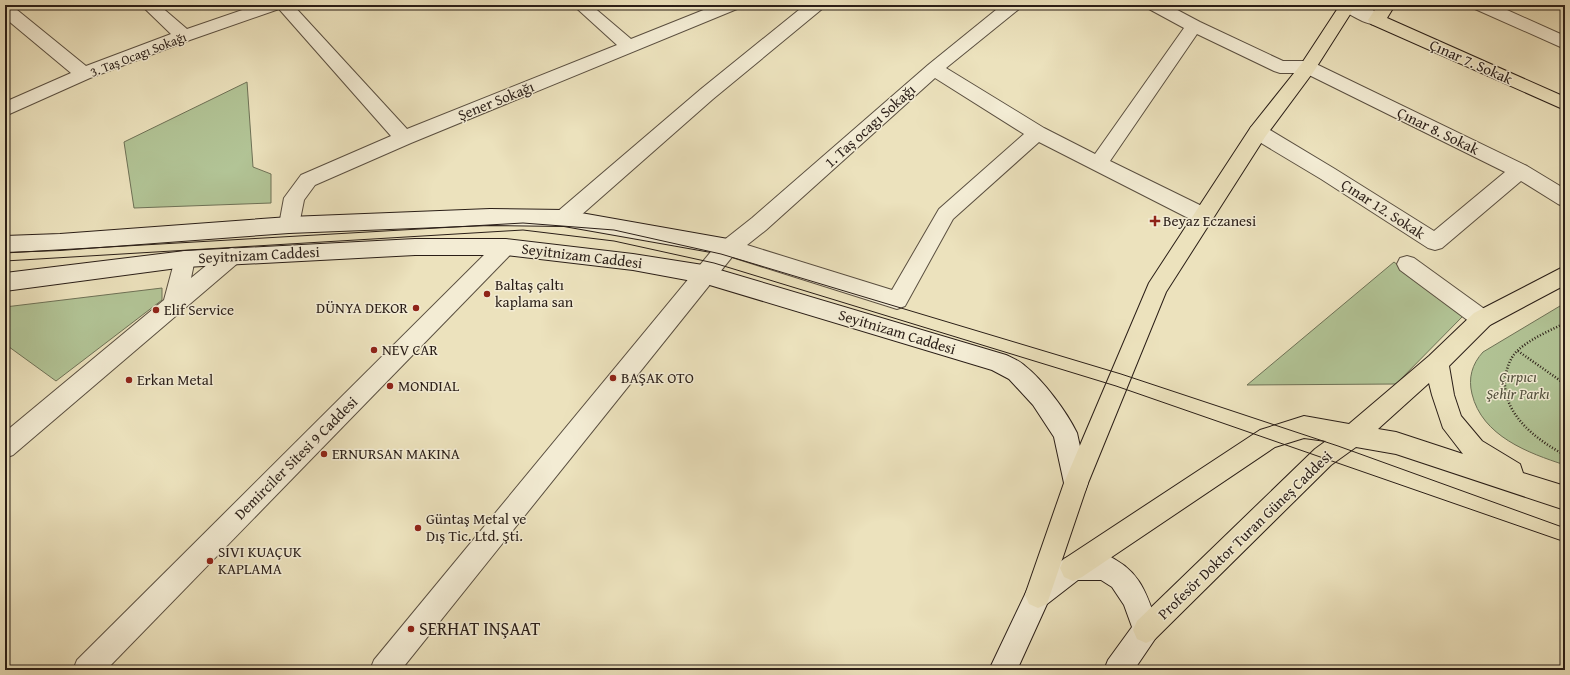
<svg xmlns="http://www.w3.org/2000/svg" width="1570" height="675" viewBox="0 0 1570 675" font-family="'Gentium Book Plus',serif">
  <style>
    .green { fill: #b2c496; stroke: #6e7156 }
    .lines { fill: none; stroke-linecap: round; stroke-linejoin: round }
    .street-casing { stroke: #5a4f40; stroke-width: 2 }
    .secondary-casing { stroke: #2a1e17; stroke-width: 2 }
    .primary-casing { stroke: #2a1e17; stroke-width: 2 }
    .path { stroke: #2a1e17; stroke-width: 2.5; stroke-dasharray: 1 2; stroke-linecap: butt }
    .street { fill: #f3ecd4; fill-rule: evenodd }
    .secondary { fill: #f3ecd4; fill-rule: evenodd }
    .primary { fill: #ece2bd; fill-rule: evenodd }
    .tram { stroke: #2a1e17; stroke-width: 1 }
    .poi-dot { fill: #8f2418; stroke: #f3ecd4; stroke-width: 1.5 }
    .labels { text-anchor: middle; stroke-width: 3; stroke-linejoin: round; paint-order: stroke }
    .far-street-label { font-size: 13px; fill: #2a1e17; stroke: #f3ecd4 }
    .street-label { font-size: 15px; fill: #2a1e17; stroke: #f3ecd4 }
    .poi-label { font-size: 15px; fill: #2a1e17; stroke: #f3ecd4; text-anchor: start }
    .park-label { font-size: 15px; font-style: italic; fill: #53503d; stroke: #f3ecd4 }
    .near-poi-label { font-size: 18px; fill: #2a1e17; stroke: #f3ecd4; text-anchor: start }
  </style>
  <rect width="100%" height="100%" fill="#ece2bd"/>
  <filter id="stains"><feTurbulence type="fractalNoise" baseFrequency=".005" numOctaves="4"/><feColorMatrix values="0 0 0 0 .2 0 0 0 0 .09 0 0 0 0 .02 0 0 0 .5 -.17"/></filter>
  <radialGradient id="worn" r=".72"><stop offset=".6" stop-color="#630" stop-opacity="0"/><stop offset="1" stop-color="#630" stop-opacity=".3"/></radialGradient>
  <g class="green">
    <path d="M247,82L253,167L271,174V203L134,208L124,142Z"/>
    <path d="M1394,262L1463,316L1396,384L1247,385Z"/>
    <path d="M162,288V300L56,381L5,344V307Z"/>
    <path d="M1565,303V465C1528,453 1482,436 1472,394C1468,378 1472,364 1483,352Z"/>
  </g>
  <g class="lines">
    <defs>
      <g id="street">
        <path d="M5,5H11L86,66L171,34L141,5H159L187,29L257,5H293L407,129L617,45L573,5H591L631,39L716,5H739L737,9L411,143L315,185L304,200L299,225L296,231L289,233L282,231L279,225L284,198L301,175L391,136L279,9L190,40L90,78L5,116V102L71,73L5,18Z"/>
        <path d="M805,5H824L822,9L713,99L571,224L564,226L557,224L554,218L557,212L701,89Z"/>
        <path d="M1002,5H1021L1019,9L946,68L1044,128L1095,154L1184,28L1149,9L1147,5H1168L1200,22L1283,61H1308L1314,63L1527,166L1565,189V207L1558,204L1521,181L1442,248L1435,250L1428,248L1321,179L1251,137L1249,132L1251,127L1258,125L1265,127L1335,169L1434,231L1505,172L1305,73H1280L1274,71L1197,34L1110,161L1210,210L1213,216L1210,222L1203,224L1196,222L1039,142L953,219L905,306L897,309L732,257L401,670H370L374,660L714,248L752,218L928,65ZM935,78L1024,134L939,209L892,290L747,245L766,230Z"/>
        <path d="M1338,5C1353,5 1376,6 1386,20L1383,24C1369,28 1352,15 1340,9Z"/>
        <path d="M1473,5H1496L1565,36V49L1475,9Z"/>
        <path d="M505,239L512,241L515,247L512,253L106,670H73L77,660L498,241Z"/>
        <path d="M232,248L239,250L242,256L239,262L13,455L5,458V432L164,300L175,259L178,253L185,251L192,253L195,259L191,278L225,250Z"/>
        <path d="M1407,256L1414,258L1490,313L1493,319L1490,325L1482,328L1474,325L1400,270L1397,264L1400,258Z"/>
      </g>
      <g id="secondary">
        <path d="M490,209L564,210L728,239L735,241L738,247L735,253L728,255L564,226L490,225L289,233L60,250L5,252V236L60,234L289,217Z"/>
        <path d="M415,239H505L633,254L703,265L1006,355C1012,358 1020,361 1025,366C1043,380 1067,412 1077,433L1088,483L1085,491L1076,494L1067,491L1064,483L1054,437L1033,405L1009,379L992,370L703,283L633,270L505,255H415L185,267L5,291V273L185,251Z"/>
        <path d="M1104,554C1142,570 1147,595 1159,630L1155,639L1134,670H1104L1108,660L1132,627L1124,605L1112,587L1101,580H1078L1047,604L1017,670H989L1029,586L1064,559L1073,555Z"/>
      </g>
      <g id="primary">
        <path d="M1340,5H1356L1314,71L1265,137L1166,292L1088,483L1047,604L1038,608L1029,604L1025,595L1064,483L1149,283L1251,127L1302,63Z"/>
        <path d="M1378,5H1395L1387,18L1565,97V110L1371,24L1368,20Z"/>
        <path d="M1565,266V285L1490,325L1449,366L1454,395L1461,416L1482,441L1520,464L1523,473L1565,486V510L1396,454L1356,447L1331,465L1155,639L1146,643L1137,639L1133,630L1137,621L1315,449L1326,441L1304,438L1275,447L1082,577L1073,581L1064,577L1060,568L1064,559L1260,430L1304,416L1349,424L1429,356L1474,313ZM1429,383L1432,395L1443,428L1463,454L1396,432L1378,429Z"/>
      </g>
    </defs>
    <use href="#street" class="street-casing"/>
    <use href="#secondary" class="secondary-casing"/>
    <use href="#primary" class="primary-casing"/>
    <g class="path">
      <path d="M1565,323C1549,331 1530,339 1517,351C1511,357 1508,365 1506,373C1498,411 1536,440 1565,455"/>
      <path d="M1518,351L1565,384"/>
    </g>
    <use href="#street" class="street"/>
    <use href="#secondary" class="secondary"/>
    <use href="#primary" class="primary"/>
    <g class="tram">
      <path d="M5,253L523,223L614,230L721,254L1121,374L1338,446L1565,528"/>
      <path d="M5,261L523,230L614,241L714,263L1116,386L1565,542"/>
    </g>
  </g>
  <g class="poi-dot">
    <path d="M1153 215h4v4h4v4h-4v4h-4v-4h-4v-4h4z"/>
    <circle cx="487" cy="294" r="4"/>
    <circle cx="416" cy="308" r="4"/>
    <circle cx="156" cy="310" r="4"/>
    <circle cx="374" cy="350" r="4"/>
    <circle cx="613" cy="378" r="4"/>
    <circle cx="129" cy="380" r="4"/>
    <circle cx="390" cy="386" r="4"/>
    <circle cx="324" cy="454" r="4"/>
    <circle cx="418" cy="528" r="4"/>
    <circle cx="210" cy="561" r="4"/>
    <circle cx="411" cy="629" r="4"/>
  </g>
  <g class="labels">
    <g class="far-street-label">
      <text transform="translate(138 54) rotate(-21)" y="5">3. Taş Ocagı Sokağı</text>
    </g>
    <g class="street-label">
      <text transform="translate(1471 62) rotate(24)" y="5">Çınar 7. Sokak</text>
      <text transform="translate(496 101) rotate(-22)" y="5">Şener Sokağı</text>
      <text transform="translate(870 126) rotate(-42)" y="5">1. Taş ocagı Sokağı</text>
      <text transform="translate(1438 131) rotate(26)" y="5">Çınar 8. Sokak</text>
      <text transform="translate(1383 209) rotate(33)" y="5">Çınar 12. Sokak</text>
      <text transform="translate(259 255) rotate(-3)" y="5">Seyitnizam Caddesi</text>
      <text transform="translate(582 256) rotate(7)" y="5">Seyitnizam Caddesi</text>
      <text transform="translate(897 332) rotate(17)" y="5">Seyitnizam Caddesi</text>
      <text transform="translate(296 458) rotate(-45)" y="5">Demirciler Sitesi 9 Caddesi</text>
      <text transform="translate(1245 535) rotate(-44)" y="5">Profesör Doktor Turan Güneş Caddesi</text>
    </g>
    <g class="poi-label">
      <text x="1163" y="226">Beyaz Eczanesi</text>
      <text x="495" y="290">Baltaş çaltı<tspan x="495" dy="17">kaplama san</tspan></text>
      <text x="408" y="313" text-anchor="end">DÜNYA DEKOR</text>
      <text x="164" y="315">Elif Service</text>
      <text x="382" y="355">NEV CAR</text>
      <text x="621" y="383">BAŞAK OTO</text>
      <text x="137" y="385">Erkan Metal</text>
      <text x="398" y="391">MONDIAL</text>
      <text x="332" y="459">ERNURSAN MAKINA</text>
      <text x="426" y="524">Güntaş Metal ve<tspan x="426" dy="17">Dış Tic. Ltd. Şti.</tspan></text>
      <text x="218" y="557">SIVI KUAÇUK<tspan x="218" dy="17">KAPLAMA</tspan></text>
    </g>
    <g class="park-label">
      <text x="1518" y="382">Çırpıcı<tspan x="1518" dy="17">Şehir Parkı</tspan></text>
    </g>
    <g class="near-poi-label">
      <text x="419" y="635">SERHAT INŞAAT</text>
    </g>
  </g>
  <rect width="1570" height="675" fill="none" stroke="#ece2bd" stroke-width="20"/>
  <rect x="6" y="6" width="1558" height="663" fill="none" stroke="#2a1e17" stroke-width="2"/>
  <rect x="10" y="10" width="1550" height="655" fill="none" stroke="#2a1e17"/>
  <rect width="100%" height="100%" filter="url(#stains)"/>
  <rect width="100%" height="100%" fill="url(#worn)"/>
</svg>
